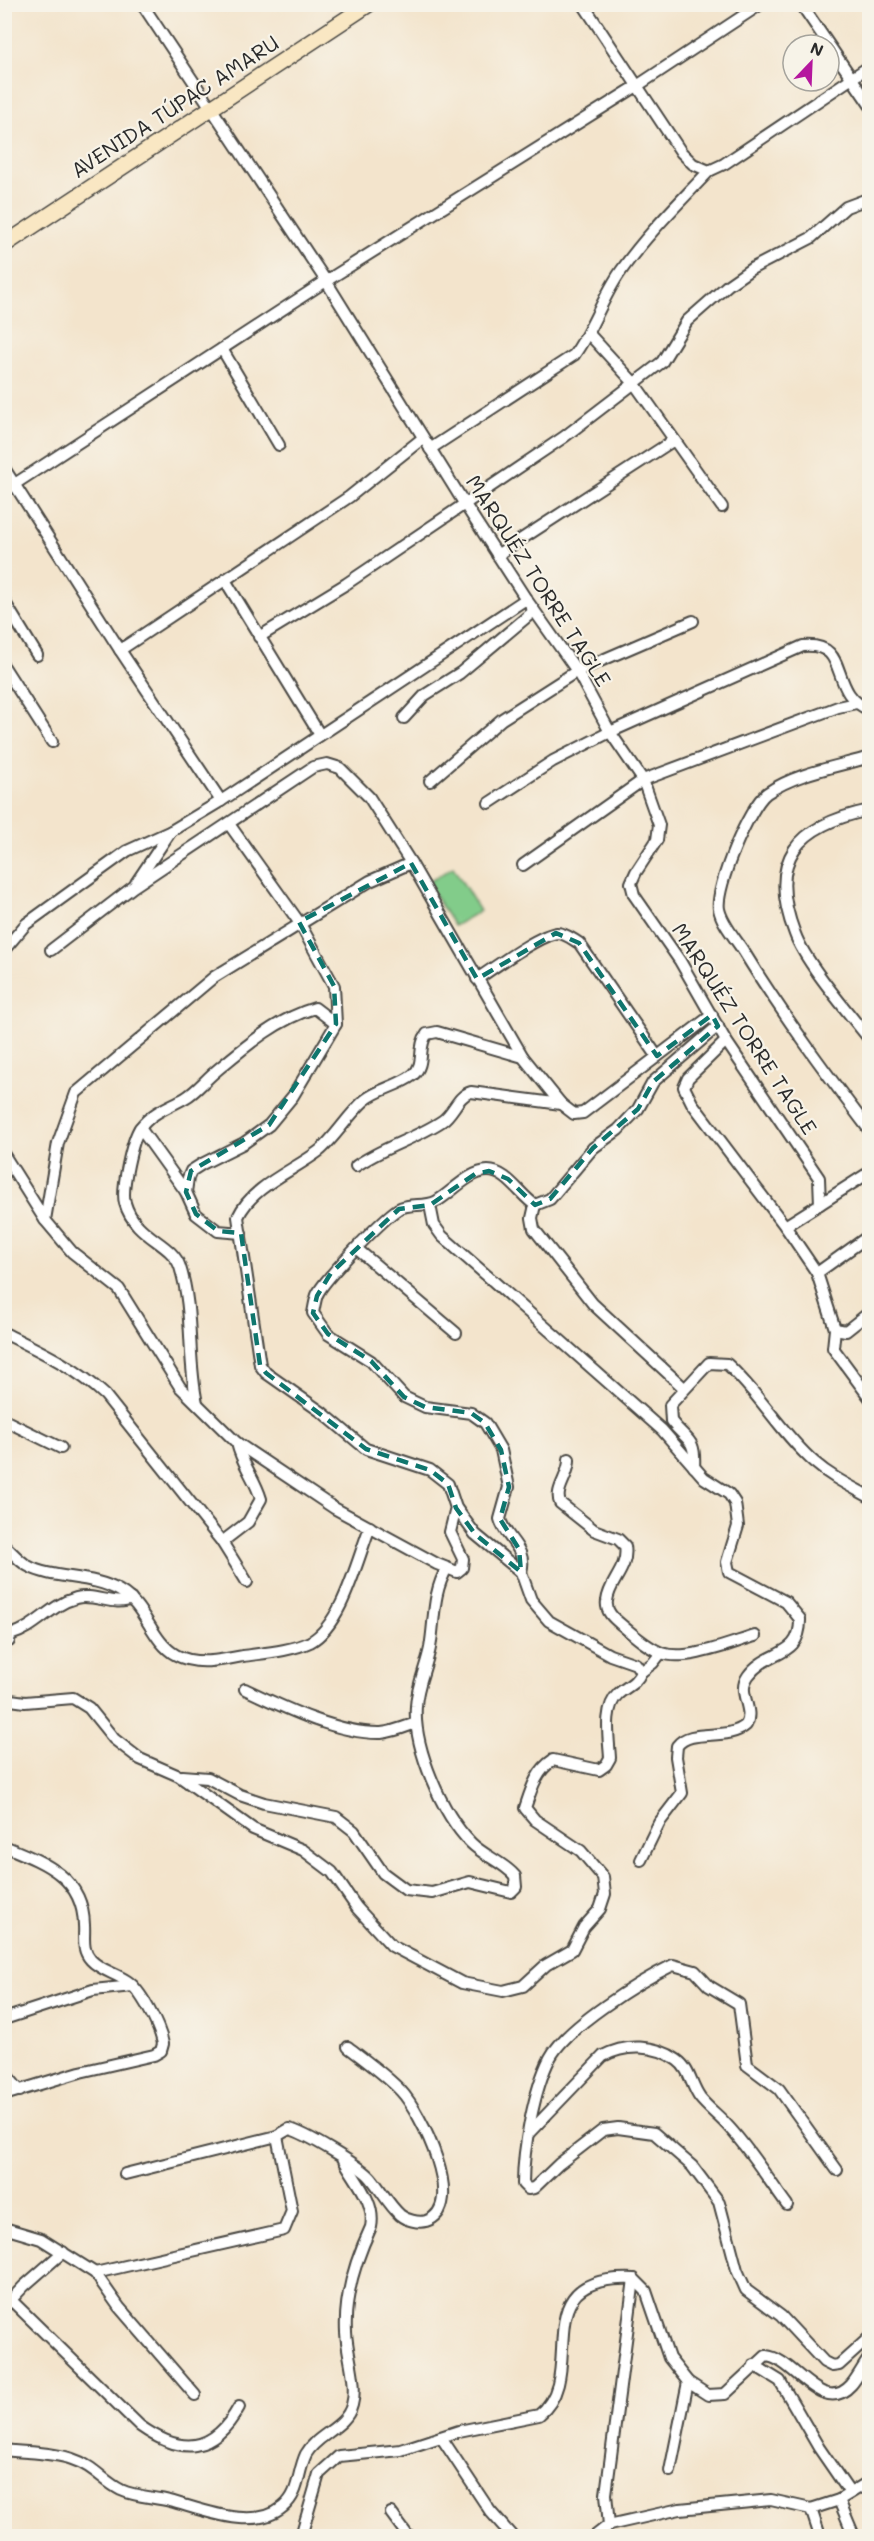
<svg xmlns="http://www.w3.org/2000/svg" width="874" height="2541" viewBox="0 0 874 2541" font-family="Mali,sans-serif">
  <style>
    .green { fill: #82cc8a; stroke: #567c5a; stroke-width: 1.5 }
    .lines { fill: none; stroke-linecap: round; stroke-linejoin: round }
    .street-casing { stroke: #494743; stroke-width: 14 }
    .secondary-casing { stroke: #494743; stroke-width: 18 }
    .street { stroke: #fff; stroke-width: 10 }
    .secondary { stroke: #f9e7c3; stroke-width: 15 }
    .marked { fill: none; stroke: #0f766e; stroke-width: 4.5; stroke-dasharray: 12 8; stroke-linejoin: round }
    .labels { text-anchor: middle; stroke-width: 4.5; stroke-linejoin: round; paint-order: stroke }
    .street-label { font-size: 21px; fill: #2b2b2b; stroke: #f7f3e8 }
  </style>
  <rect width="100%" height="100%" fill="#f7f3e8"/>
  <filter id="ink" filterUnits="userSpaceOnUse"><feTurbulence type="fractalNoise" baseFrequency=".0167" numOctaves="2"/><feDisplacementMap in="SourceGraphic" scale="12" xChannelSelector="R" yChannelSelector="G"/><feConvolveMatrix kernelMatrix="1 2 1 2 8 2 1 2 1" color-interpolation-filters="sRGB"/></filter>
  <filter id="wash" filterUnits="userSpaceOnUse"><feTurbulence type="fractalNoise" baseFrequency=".008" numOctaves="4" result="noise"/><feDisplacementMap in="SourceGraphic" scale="24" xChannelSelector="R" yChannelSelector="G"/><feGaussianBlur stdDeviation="1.35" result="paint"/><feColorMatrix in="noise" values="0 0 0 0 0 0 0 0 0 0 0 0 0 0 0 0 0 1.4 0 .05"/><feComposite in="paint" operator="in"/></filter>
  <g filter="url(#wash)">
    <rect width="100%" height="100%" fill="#f3e4cc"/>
    <path class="green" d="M453,867L480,911L454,926L427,883Z"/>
  </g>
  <g filter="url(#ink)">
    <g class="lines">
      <defs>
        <g id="street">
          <path d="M142,4L326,281L464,503L526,599L577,671L610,732L643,780L659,825L657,840L636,872L631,883L634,895L680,961L726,1041L819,1178L820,1204L785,1226"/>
          <path d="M583,4L681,152L693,164L709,171"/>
          <path d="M801,4L870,105"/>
          <path d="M589,334L634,383L722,507"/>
          <path d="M222,349L279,445"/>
          <path d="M430,449L574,355C593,329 602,298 621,271C646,235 679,203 709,171L724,164L870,66"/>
          <path d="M4,468L120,650L221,801"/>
          <path d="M4,491L326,281L637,86L761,4"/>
          <path d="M497,555L674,440"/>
          <path d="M225,580L320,735"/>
          <path d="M4,601L37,655"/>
          <path d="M259,637L346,584L564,437L662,362L687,321L728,285L751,269L811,238L846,207L870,198"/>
          <path d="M120,650L349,497L423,438"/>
          <path d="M4,667L52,742"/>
          <path d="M404,718L425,695L460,673L534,611"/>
          <path d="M870,757C836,767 796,773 767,793C749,806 715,888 719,909C722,924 736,939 744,952C782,1014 826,1073 870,1131"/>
          <path d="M430,781L502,719L577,671L693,621"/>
          <path d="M489,803L553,761L610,732L803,646C853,642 826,693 870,710"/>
          <path d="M870,810C797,825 766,859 795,934C806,964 849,1013 870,1040"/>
          <path d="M229,824L299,922L334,986L336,1024L293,1096L269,1125L244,1143L202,1164L191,1171L188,1178L186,1192L196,1214L218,1231L241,1233"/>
          <path d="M523,865L643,780L838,707L856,703"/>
          <path d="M136,883L171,831"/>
          <path d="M4,950L26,924L127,851L171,831L221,801L526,599"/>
          <path d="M51,950L133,887L313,767L327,764L340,768L369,797L411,863L523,1057"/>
          <path d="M477,979C494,968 538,935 557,933C565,933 572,939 579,943L657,1056"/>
          <path d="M726,1041L688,1078L684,1087L692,1103L785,1226L817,1273L835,1329L833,1348L870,1398"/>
          <path d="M140,1128L186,1192"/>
          <path d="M4,1155L45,1220L72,1252L119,1289L180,1387L237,1443L334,1508L437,1564L457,1572L462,1568L463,1559L450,1532L456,1508"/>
          <path d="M356,1166C383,1147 415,1139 442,1121C454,1113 457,1096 471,1092L561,1104"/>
          <path d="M820,1204L870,1172"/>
          <path d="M430,1205L434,1225L442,1236L662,1430L704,1478L729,1494L735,1503L738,1526L727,1562L729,1572L786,1602L800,1619C801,1659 767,1649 748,1676C736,1693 755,1708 746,1725C727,1742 691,1727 677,1746L676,1757L682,1793L659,1823L641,1860"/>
          <path d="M535,1205L532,1218L534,1229L593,1304L684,1388"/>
          <path d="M45,1220L58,1143L76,1093L214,977L370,881L411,863"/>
          <path d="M357,1249L456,1333"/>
          <path d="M817,1273L870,1235"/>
          <path d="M835,1329L846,1331L870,1312"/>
          <path d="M4,1333C40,1351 75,1367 105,1395L222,1542L247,1582"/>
          <path d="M197,1403C187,1359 194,1311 180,1267C172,1242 135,1238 125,1203C121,1189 132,1140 140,1128C152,1112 169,1107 185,1098C196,1092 206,1079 216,1071C246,1046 277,1019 315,1008L336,1024"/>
          <path d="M4,1420L61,1448"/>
          <path d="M569,1459C570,1475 554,1489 560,1503L594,1530L618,1539L625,1546C629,1569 609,1581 607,1601C605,1613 616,1620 624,1627C635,1636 648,1648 662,1653C686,1662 731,1643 755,1636"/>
          <path d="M694,1467C696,1437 686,1441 671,1421L670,1405L709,1363L727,1364C760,1394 781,1433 814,1462C831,1477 850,1486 870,1497"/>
          <path d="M222,1542L248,1522L261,1499C255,1478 242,1465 237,1443"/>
          <path d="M4,1545C12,1552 19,1561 28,1566C53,1580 92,1574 120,1591C146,1606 151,1641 176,1655C196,1666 223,1660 243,1656C264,1653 291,1651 310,1642C342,1625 357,1560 370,1527"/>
          <path d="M521,1572C528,1548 505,1539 500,1519L509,1487L501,1450L485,1423L471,1413L425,1407L404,1397L371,1361L328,1334L313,1313C314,1308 315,1301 317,1295C324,1279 383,1219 398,1209C410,1202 425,1208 437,1201C452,1192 470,1171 488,1171C507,1171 520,1195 535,1205L550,1199L593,1148L618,1130L638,1109L653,1082L718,1026"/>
          <path d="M4,1628L10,1635L9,1641L4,1643"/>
          <path d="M10,1635C36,1628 50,1605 76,1598C94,1593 115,1607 131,1599"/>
          <path d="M641,1672L653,1663L661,1653"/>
          <path d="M245,1689C283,1707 338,1734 381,1733C393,1732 405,1727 416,1723"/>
          <path d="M4,1699L25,1702L73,1698L89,1708L114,1739L140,1759L179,1776L253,1829L303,1850L332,1872L357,1908L392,1946L462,1983L503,1991L523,1986L546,1965L572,1950L584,1927L600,1909L605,1894L603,1877L581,1851L535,1820L525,1808C531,1790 536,1771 553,1760L599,1770L606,1765L610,1758C609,1739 603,1708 618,1694C627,1686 636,1684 641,1672L636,1664L610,1655L549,1621L531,1600L521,1572L475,1534L456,1508L448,1484L430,1470L366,1449L323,1413L266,1373L260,1365L238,1217C252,1186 293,1171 319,1151C334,1139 348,1115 365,1100C378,1089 399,1086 413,1075C426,1064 417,1046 427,1034L437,1032L523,1057L561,1104L574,1114L583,1113L712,1015"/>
          <path d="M182,1776L208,1778L240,1795L264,1803L336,1817L354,1831L383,1873L406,1890L432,1893L470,1882L511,1892L516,1887L515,1876C503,1862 484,1856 471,1843C442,1814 413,1747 416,1706C417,1685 426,1668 430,1648C435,1619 432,1594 447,1568"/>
          <path d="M4,1846C43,1862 83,1876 84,1925C85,1938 81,1949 91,1960C100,1970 115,1973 127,1981C141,1990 160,2027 163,2044L161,2051L154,2055L80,2072L4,2095"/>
          <path d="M4,2019L93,1990L133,1986"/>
          <path d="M4,2072L20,2091"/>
          <path d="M528,2134L603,2056C625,2044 655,2044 677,2060C690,2069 691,2086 700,2098C708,2108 718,2115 726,2124C749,2148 767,2178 787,2205"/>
          <path d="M837,2170L779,2089L747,2065L739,2004L709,1986L695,1971L673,1965C640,1981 566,2027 550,2058C534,2089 523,2149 523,2184L528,2189L534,2188L559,2164L603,2130L618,2128L654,2133L692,2166L719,2202L737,2270L746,2290L781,2316L824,2362L832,2366L839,2365L870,2337"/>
          <path d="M125,2174L277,2136"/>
          <path d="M4,2228L41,2239L95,2273L119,2307L195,2395"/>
          <path d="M95,2273L284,2230L292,2211L277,2136L289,2129C304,2132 362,2167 371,2178C381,2190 389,2205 400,2215C406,2220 418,2223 426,2221C469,2208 420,2111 401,2091C386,2075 366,2061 348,2047"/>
          <path d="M11,2300L140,2426C181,2455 213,2454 239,2407"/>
          <path d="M4,2307L24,2286L63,2252"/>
          <path d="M754,2365L780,2381L819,2448L850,2493"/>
          <path d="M441,2437L490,2511L512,2536"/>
          <path d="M4,2450C27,2453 51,2452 72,2459C94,2466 103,2481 121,2490C136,2497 155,2497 170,2501C201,2509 254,2532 283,2507C300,2493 297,2473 306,2454C317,2434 346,2428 352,2405C358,2383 347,2355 346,2332C344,2296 356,2259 371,2227C376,2202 355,2181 344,2160"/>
          <path d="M670,2471L688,2382"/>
          <path d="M839,2500L854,2536"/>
          <path d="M811,2509L820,2536"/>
          <path d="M391,2513L408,2536"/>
          <path d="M609,2525L606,2494L634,2279"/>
          <path d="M301,2536L319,2474L339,2456L401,2450L459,2431L539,2415C591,2374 520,2274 634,2279L646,2291L669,2358L688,2382L708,2395L725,2394L766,2356C794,2358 822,2417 851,2385C858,2377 863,2366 870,2357"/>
          <path d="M595,2536L609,2525L680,2509L771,2500L811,2509L839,2500L870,2481"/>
        </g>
        <path id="secondary" d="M4,245L369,4"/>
      </defs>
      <use href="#street" class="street-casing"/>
      <use href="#secondary" class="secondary-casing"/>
      <use href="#street" class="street"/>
      <use href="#secondary" class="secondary"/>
    </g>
  </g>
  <path class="marked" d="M411,863L477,979L556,933L579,943L657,1056L712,1015L718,1026L653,1082L638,1109L593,1148L550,1199L535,1205L508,1179L489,1171L475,1174L430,1205L399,1209L331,1273L317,1296L313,1313L328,1334L371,1361L404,1397L425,1407L471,1413L485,1423L501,1450L509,1487L500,1519L519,1549L521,1572L475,1534L456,1508L448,1484L430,1470L366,1449L266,1373L260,1365L241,1233L218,1231L196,1214L186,1192L191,1171L269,1125L336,1024L334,986L299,922Z"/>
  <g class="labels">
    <g class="street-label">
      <text transform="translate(175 107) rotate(-33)" y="7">AVENIDA TÚPAC AMARU</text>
      <text transform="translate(538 581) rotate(57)" y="7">MARQUÉZ TORRE TAGLE</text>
      <text transform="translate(744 1029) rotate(57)" y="7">MARQUÉZ TORRE TAGLE</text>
    </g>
  </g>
  <rect width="874" height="2541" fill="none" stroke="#f7f3e8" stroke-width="24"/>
  <g transform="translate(811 63) rotate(23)"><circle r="28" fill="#f7f3e8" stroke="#a5a39c" stroke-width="1.5"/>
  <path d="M0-4.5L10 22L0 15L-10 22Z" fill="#b5179e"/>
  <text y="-9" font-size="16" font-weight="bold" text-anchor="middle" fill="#2b2b2b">N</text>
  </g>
</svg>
